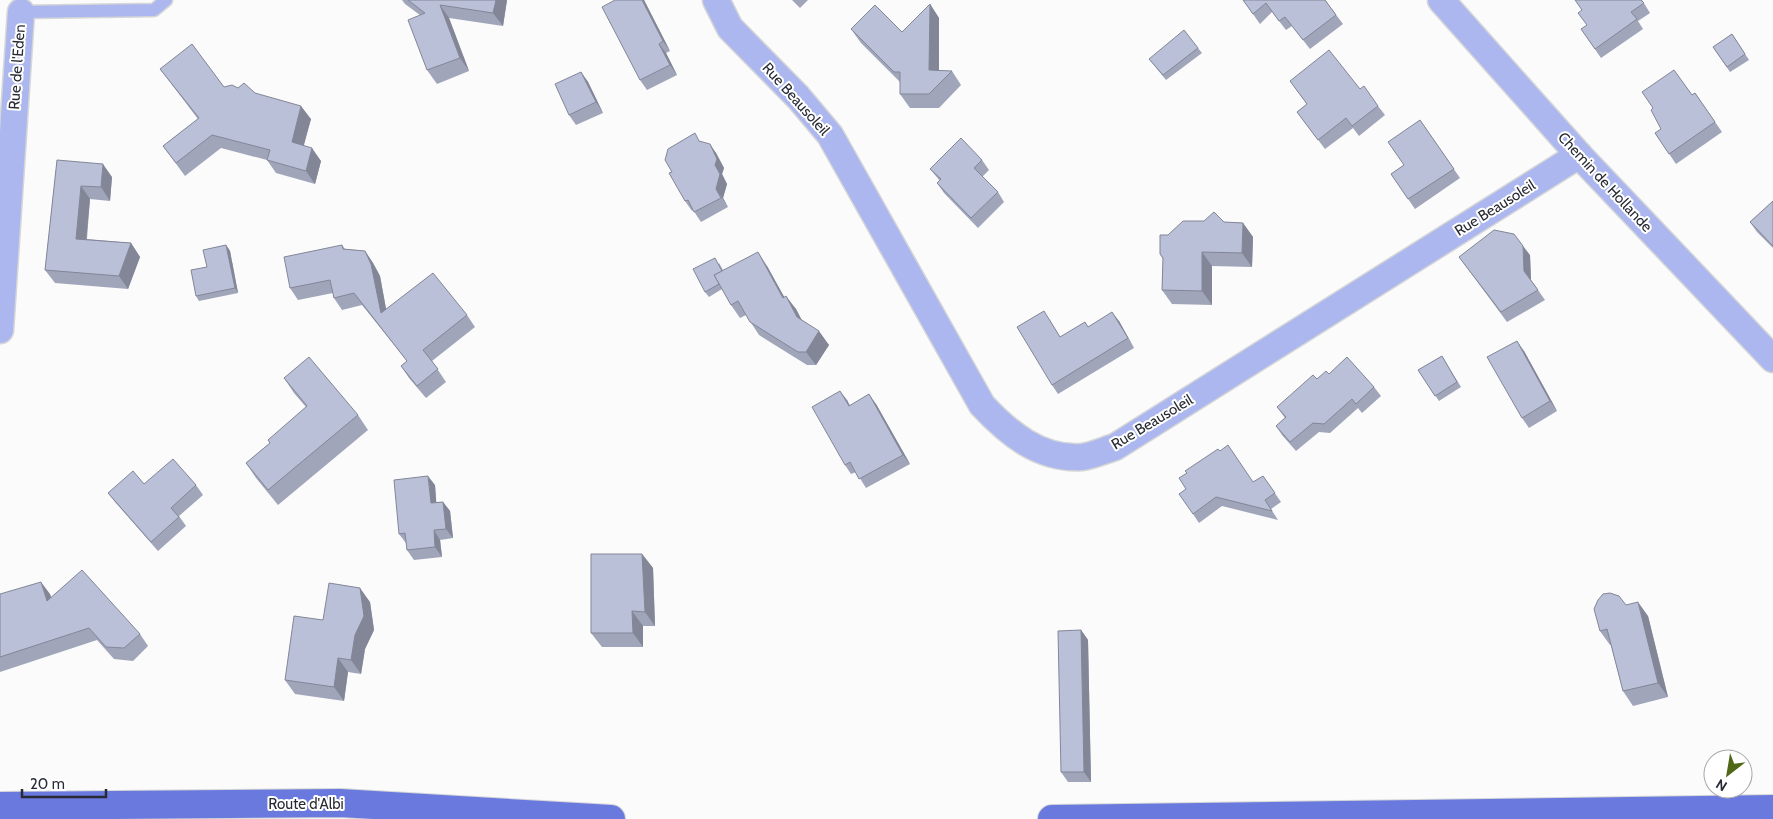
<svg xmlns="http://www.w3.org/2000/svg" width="1773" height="819" viewBox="0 0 1773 819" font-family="Cabin,sans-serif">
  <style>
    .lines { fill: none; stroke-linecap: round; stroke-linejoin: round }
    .service-casing { stroke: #d5d6d7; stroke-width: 15 }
    .minor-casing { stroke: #d5d6d7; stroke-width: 29 }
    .primary-casing { stroke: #d5d6d7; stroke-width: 30 }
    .service { stroke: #abb7ee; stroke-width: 12 }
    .minor { stroke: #abb7ee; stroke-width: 26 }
    .primary { stroke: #6a79dd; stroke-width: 28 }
    .wall { fill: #a0a5ba }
    .shaded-wall { fill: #828697 }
    .building { fill: #bac0d8; stroke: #828697 }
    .labels { text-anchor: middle; stroke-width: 4; stroke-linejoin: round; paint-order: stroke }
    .street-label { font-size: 15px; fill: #282b34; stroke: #fff }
  </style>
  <rect width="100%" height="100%" fill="#fbfbfb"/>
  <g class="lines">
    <defs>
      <path id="service" d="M21,12L154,10L166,0"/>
      <g id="minor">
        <path d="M716,0L730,28L798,97L830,135L982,405C1008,433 1040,460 1082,457C1092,456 1105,450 1115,447L1579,155"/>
        <path d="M1441,0L1579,155L1773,359"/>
        <path d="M0,330L21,12"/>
      </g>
      <g id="primary">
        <path d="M0,806L340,803L611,819"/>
        <path d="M1052,819L1773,809"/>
      </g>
    </defs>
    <use href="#service" class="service-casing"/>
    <use href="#minor" class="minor-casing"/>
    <use href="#primary" class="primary-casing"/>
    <use href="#service" class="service"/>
    <use href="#minor" class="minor"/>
    <use href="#primary" class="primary"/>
  </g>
  <g class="wall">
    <path d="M402,0H507L503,26L449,18L469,71L437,84L427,70L420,15L405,4Z"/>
    <path d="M615,0H644L670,51L666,53L677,75L647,90L640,80Z"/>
    <path d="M792,0H808L800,8Z"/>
    <path d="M1243,0H1325L1343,24L1310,49L1292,26L1286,30L1272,12L1260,24Z"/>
    <path d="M1642,0L1650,13L1638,21L1643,29L1601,58L1581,29Z"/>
    <path d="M930,4L939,18V71H952L961,85L939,108H910L900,94V82L861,43L851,29L902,32Z"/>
    <path d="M1732,34L1749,60L1730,72L1713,47Z"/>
    <path d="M1198,48L1202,53L1166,80L1149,59Z"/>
    <path d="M160,69L224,87L238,88L255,93L311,119L303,146L321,161L315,184L276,173L267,160L221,148L185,176L163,146L198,119Z"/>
    <path d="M581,72L588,82L603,113L576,125L569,115Z"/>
    <path d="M1290,81L1360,89L1378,106L1385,115L1359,136L1353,128L1325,149L1297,112L1307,104Z"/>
    <path d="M1695,93L1722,132L1676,164L1655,133L1661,129L1692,95Z"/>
    <path d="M1420,120L1460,178L1415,209L1391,174L1404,165Z"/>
    <path d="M700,141L716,153L724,168L722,174L727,184L723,198L728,207L701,222L693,210L692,211L685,201L672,172Z"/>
    <path d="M57,160L112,177L110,201L90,199L87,239L131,243L140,257L128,289L55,283L45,270Z"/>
    <path d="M982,160L989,170L982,177L998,192L1004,202L978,228L944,193L937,183L940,181L930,169Z"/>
    <path d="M1773,201V248L1757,232L1750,222Z"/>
    <path d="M1224,222L1243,223L1253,237L1252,267L1212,266V305L1172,304L1162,290L1163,259L1160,254L1168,235Z"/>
    <path d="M226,245L230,251L238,293L199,301L196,296L207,267Z"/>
    <path d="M342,245L345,249L365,251L373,263L380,276L386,309L467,315L475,327L432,361L446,382L426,398L409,378L401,366L407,361L362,305L342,310L334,298L333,293L298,300L290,288Z"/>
    <path d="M1530,255L1531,280L1545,300L1507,322L1459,257Z"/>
    <path d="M719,263L723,270L767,266L784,297L796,309L801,319L829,345L816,365H807L759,335L746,315L740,318L731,305L722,289L709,297L705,292Z"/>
    <path d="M1050,320L1060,337L1088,327L1119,321L1134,348L1058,394L1052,385Z"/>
    <path d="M1524,351L1557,411L1529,428L1522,418Z"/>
    <path d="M1442,356L1461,387L1439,401L1418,370Z"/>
    <path d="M1329,374L1374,387L1381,396L1362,413L1358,408L1330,433L1319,432L1296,451L1282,435L1276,426L1285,418L1277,407Z"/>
    <path d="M284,378L358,415L368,430L278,505L256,478L246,463L270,443L306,407L294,393Z"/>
    <path d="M847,400L850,406L876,404L910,464L866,488L856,472L851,474L845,465Z"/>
    <path d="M1220,451L1253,482L1263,476L1281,502L1271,509L1278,520L1222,506L1199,523L1193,514L1186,489Z"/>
    <path d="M144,484L196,485L203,495L179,516L186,526L158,551L115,502L108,493Z"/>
    <path d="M435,485L436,502H443L450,511L453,538L440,540L442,557L414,560L407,550L406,543L399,534Z"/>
    <path d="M642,554L653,568L655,626H643V647H602L591,633Z"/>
    <path d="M0,594H50L51,597L140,634L148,646L133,661L114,659L97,640L0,672Z"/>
    <path d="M370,602L374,630L365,649L361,674L348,672L344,701L295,694L285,680Z"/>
    <path d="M1648,616L1668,697L1633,706L1623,691L1611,645H1610L1600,631Z"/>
    <path d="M1081,630L1088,640L1091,782H1068L1061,772Z"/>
  </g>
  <g class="shaded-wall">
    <path d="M496,0H507L503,26L493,13Z"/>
    <path d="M642,0H644L670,51L663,41Z"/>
    <path d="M930,4L939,18V84L929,70Z"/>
    <path d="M440,5L449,18L469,71L460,58Z"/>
    <path d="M659,44L666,53L677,75L670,65Z"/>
    <path d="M581,72L588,82L603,113L596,102Z"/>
    <path d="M301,106L311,119L301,156L292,142Z"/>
    <path d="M710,144L716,153L724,168L722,174L727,184L723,198L728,207L716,189L715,165Z"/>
    <path d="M312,148L321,161L315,184L306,171Z"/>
    <path d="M103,164L112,177L110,201L101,187Z"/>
    <path d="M81,186L90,199L85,252L76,239Z"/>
    <path d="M1243,223L1253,237L1252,267L1242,253Z"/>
    <path d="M131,243L140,257L128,289L119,276Z"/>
    <path d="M226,245L230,251L238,293L235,288Z"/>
    <path d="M1523,246L1530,255L1531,281L1524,271Z"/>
    <path d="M365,251L373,263L380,276L389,325L381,313Z"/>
    <path d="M758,252L767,266L792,311L783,298Z"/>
    <path d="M1202,252L1212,266V305L1202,291Z"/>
    <path d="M786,296L796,309L807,330L797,317Z"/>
    <path d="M1112,312L1119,321L1134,348L1128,338Z"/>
    <path d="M819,331L829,345L816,365L806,352Z"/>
    <path d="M1517,341L1524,351L1557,411L1550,401Z"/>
    <path d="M840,391L847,400L855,416Z"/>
    <path d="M869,394L876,404L910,464L903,455Z"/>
    <path d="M428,476L435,485L437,512L431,503Z"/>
    <path d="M443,502L450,511L453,538L446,529Z"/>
    <path d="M434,530L440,540L442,557L435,547Z"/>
    <path d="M642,554L653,568L655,626L645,612Z"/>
    <path d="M41,582L50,594L56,613L47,601Z"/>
    <path d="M360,588L370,602L374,630L365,649L361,674L351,660Z"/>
    <path d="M1638,602L1648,616L1668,697L1658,683Z"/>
    <path d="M632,611L643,626V647L633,633Z"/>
    <path d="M1081,630L1088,640L1091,782L1084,772Z"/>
    <path d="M338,658L348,672L344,701L334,687Z"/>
  </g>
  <g class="building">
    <path d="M408,0H496L493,13L440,5L460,58L427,70L408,20L425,13Z"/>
    <path d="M615,0H642L663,41L659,44L670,65L640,80L602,7Z"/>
    <path d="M1243,0H1325L1336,15L1303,40L1285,17L1279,21L1266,3L1253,14Z"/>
    <path d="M1575,0H1641L1644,3L1631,12L1637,19L1595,49L1581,29L1587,25L1578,13L1582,10Z"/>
    <path d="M930,4L929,70L952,71L929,94H900V72H894L851,29L875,5L902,32Z"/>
    <path d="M1184,30L1198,48L1163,75L1149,59Z"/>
    <path d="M1732,34L1745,54L1727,67L1713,47Z"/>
    <path d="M192,44L224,87L232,85L238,88L244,83L255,93L301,106L292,142L312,148L306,171L267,160L270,150L212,135L176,163L163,146L199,118L160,69Z"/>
    <path d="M1329,50L1360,89L1364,86L1378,106L1352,126L1346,118L1318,140L1297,112L1307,104L1290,81Z"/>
    <path d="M1674,70L1692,95L1695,93L1715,122L1669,154L1655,133L1661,129L1651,110L1653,108L1642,92Z"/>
    <path d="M581,72L596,102L569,115L555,84Z"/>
    <path d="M1420,120L1454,169L1408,199L1391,174L1404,165L1388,142Z"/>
    <path d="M695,133L699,141L710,144L717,159L715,165L720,174L716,189L721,198L694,212L688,200L685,201L669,173L672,172L665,160L668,149Z"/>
    <path d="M961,138L982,160L974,168L998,192L971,218L937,183L941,179L930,169Z"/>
    <path d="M57,160L103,164L101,187L81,186L76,239L131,243L119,276L45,270Z"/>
    <path d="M1773,201V246L1750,222Z"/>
    <path d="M1214,212L1224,222L1243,223L1242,253L1202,252V291L1162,290L1163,258L1160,254V235H1168L1183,221H1204Z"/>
    <path d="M1494,230L1514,234L1523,246L1524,271L1538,290L1501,312L1459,257Z"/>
    <path d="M226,245L235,288L196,296L191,270L207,267L203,250Z"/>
    <path d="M342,245L343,249L365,251L371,264L381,313L433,273L467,315L423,350L438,369L417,386L401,366L407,361L354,293L334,298L330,280L290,288L284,257Z"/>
    <path d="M758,252L783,298L786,296L797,317L819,331L806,352H798L750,322L738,301L731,305L714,275Z"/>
    <path d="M715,258L722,271L714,275L719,284L705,292L693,269Z"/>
    <path d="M1044,311L1060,337L1085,322L1088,327L1112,312L1128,338L1052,385L1017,327Z"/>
    <path d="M1517,341L1550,401L1522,418L1487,357Z"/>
    <path d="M1442,356L1457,382L1435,396L1418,370Z"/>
    <path d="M309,357L358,415L268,490L246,463L270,443L268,440L307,406L284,378Z"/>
    <path d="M1347,357L1374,387L1356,404L1352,399L1324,424L1313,423L1290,442L1276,426L1286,417L1277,407L1313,375L1317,379L1326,371L1329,374Z"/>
    <path d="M840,391L849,406L869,394L903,455L859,479L850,462L845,465L812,407Z"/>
    <path d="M1228,445L1253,482L1263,476L1275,493L1265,500L1272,511L1216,497L1193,514L1179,494L1186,489L1179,478L1187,473L1185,471L1218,449L1220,451Z"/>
    <path d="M173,459L196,485L171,508L179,517L151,542L108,493L133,471L144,484Z"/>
    <path d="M428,476L431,503L443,502L446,529L434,530L435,547L407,550L405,533L399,534L394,480Z"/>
    <path d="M591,554H642L645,612L632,611L633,633H591Z"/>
    <path d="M82,570L140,634L124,648L106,647L89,628L0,657V594L41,582L47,601Z"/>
    <path d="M329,583L360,588L364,616L355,635L351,660L338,658L334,687L285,680L294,616L323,620Z"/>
    <path d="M1610,593L1619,596L1626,605L1638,602L1658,683L1623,691L1607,629L1600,631L1594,609L1598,600L1603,594Z"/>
    <path d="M1081,630L1084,772H1061L1058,631Z"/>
  </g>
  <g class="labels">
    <g class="street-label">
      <text transform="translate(17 67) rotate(-86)" y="5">Rue de l'Eden</text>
      <text transform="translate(796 99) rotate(48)" y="5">Rue Beausoleil</text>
      <text transform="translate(1605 182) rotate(47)" y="5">Chemin de Hollande</text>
      <text transform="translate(1495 208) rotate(-32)" y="5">Rue Beausoleil</text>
      <text transform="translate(1152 422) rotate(-31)" y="5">Rue Beausoleil</text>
      <text x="306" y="809">Route d'Albi</text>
    </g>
  </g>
  <g transform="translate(1728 774) rotate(211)"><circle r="24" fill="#ffffff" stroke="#a9aaae"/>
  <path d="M0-4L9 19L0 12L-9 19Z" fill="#4f6716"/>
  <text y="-8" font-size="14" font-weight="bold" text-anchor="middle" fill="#282b34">N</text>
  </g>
  <path d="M22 789v8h84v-8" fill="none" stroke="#282b34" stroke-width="2.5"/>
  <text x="30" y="789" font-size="15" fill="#282b34" stroke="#ffffff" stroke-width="4" paint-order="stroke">20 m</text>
</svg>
